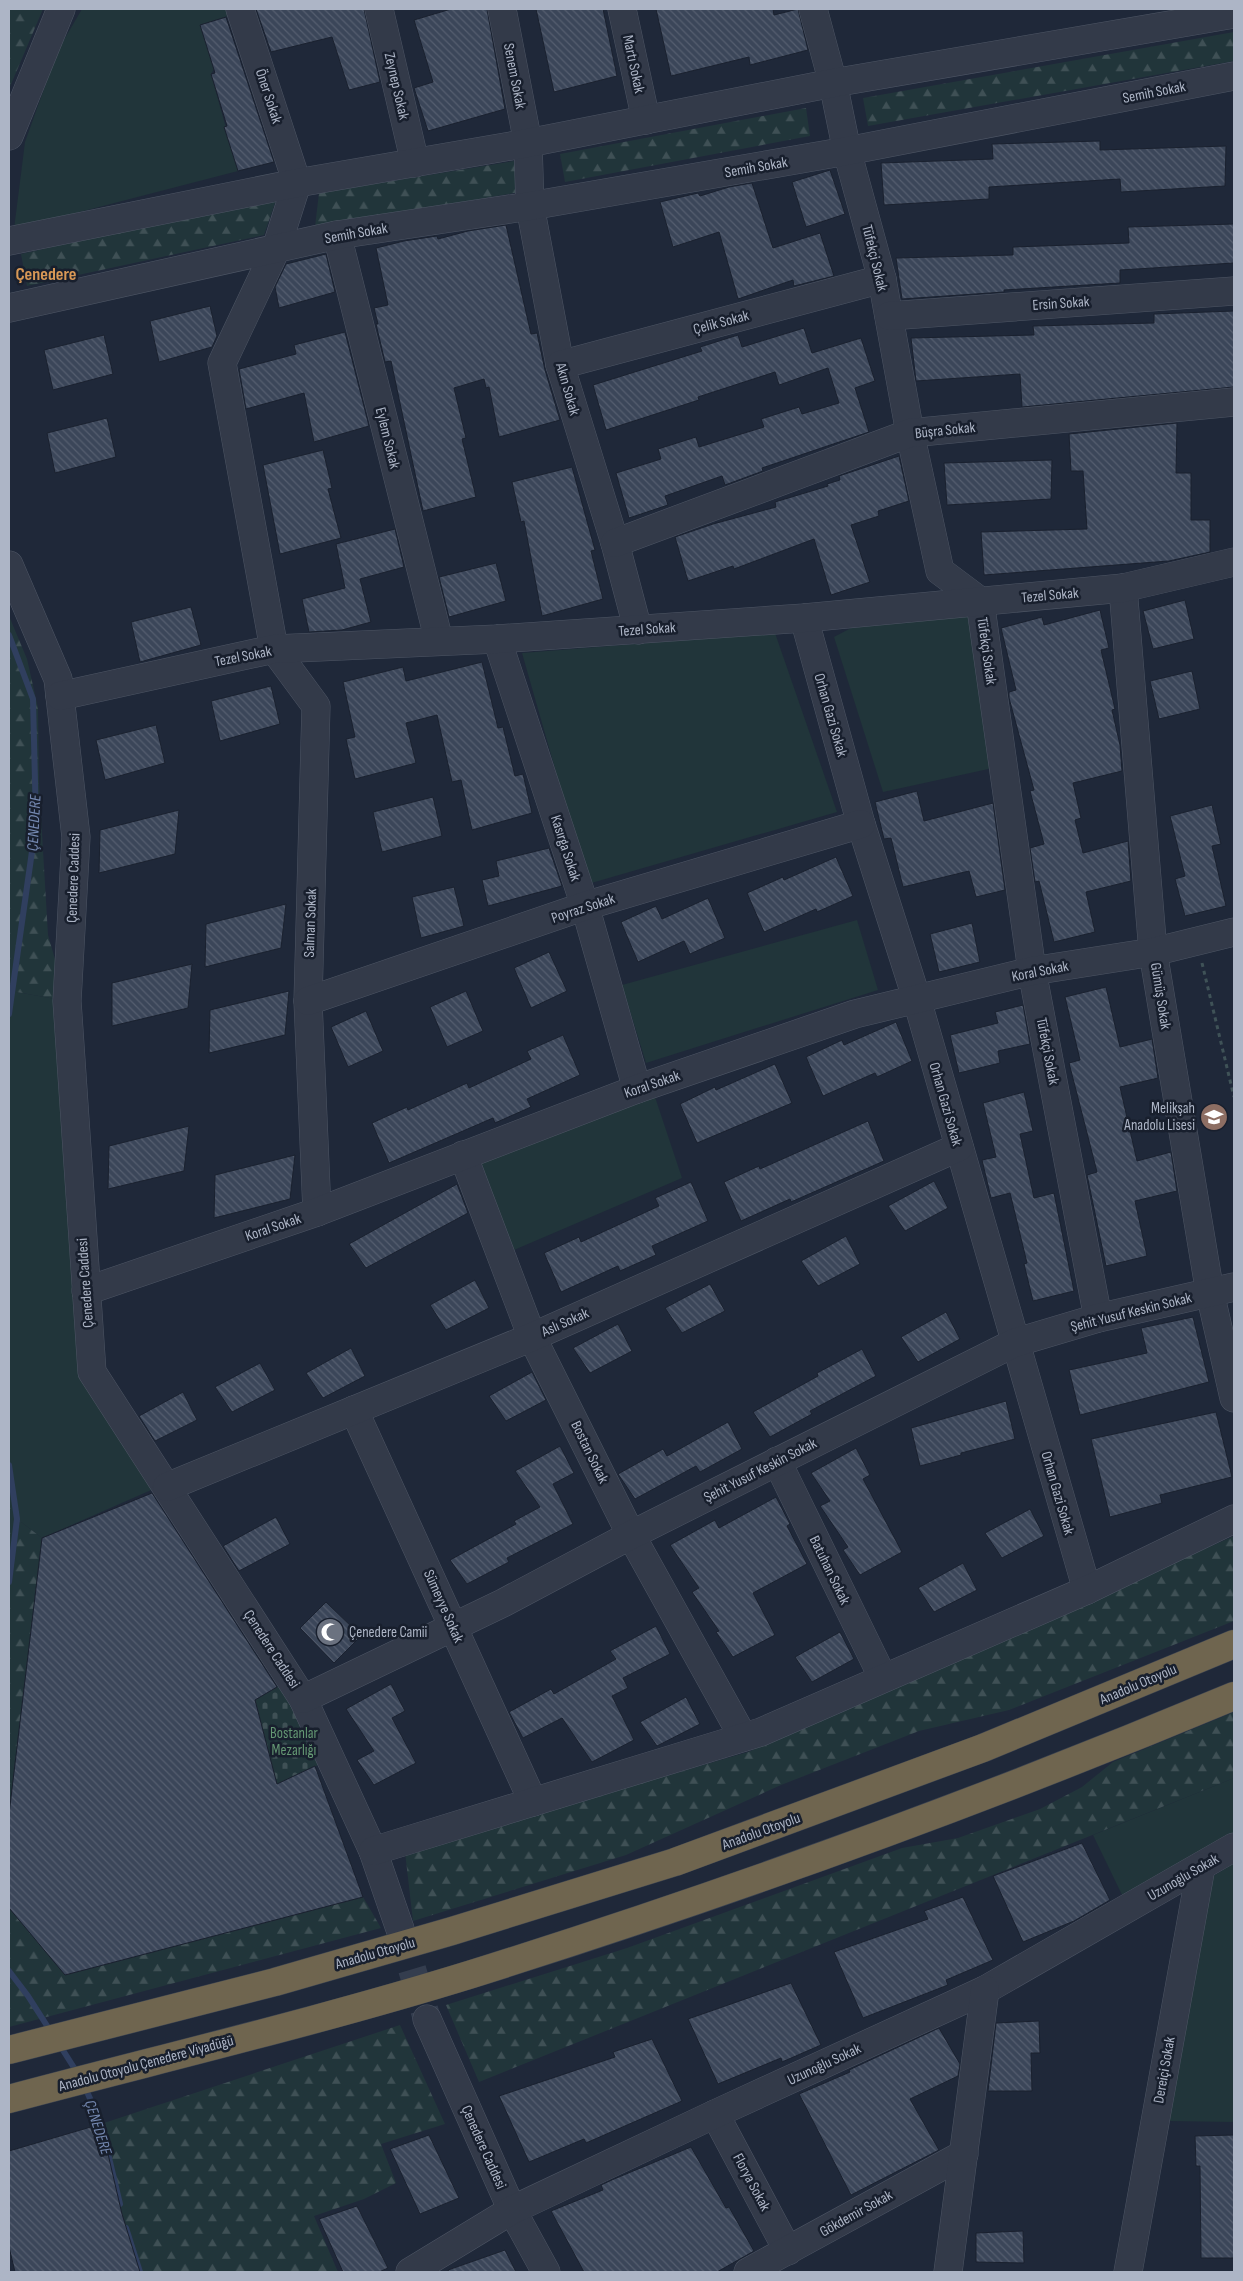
<svg xmlns="http://www.w3.org/2000/svg" width="1243" height="2281" font-family="'Sofia Sans Condensed',sans-serif">
<style>
.green{fill:#21353a}
.forest{fill:url(#forest-firs)}
.cemetery{fill:url(#cemetery-stones)}
.lines{fill:none;stroke-linecap:round;stroke-linejoin:round}
.stream{stroke:#303f5f;stroke-width:6}
.building{fill:url(#building-back-hatch);stroke:#1a212f}
.minor-tunnel{stroke:#343d4e;stroke-width:28;stroke-dasharray:28 14;stroke-linecap:butt}
.minor-casing{stroke:#4d5564;stroke-width:29}
.highway-casing{stroke:#3a4250;stroke-width:29}
.path{stroke:#3f5257;stroke-width:3;stroke-dasharray:4 4;stroke-linecap:butt}
.minor{stroke:#333a49;stroke-width:28}
.highway{stroke:#6f654f;stroke-width:28}
.labels{text-anchor:middle;stroke-width:5;stroke-linejoin:round;paint-order:stroke}
.street-label{font-size:15px;fill:#adb5c6;stroke:#181f2d}
.poi-label{font-size:15px;fill:#adb5c6;stroke:#181f2d;text-anchor:end}
.park-label{font-size:15px;fill:#649773;stroke:#181f2d}
.water-label{font-size:16px;font-style:italic;fill:#7488b0;stroke:#181f2d}
.quarter-label{font-size:18px;font-weight:bold;fill:#d89856;stroke:#181f2d}
</style>
<defs>
<pattern id="forest-firs" width="22" height="20" patternUnits="userSpaceOnUse" patternTransform="scale(1.25)"><rect width="22" height="20" fill="#21353a"/><path d="M5 1l3.5 6h-7zM16 11l3.5 6h-7z" fill="#3f5055"/></pattern>
<pattern id="cemetery-stones" width="16" height="16" patternUnits="userSpaceOnUse" patternTransform="scale(1.25)"><rect width="16" height="16" fill="#21353a"/><path d="M2 7V4a2 2 0 0 1 4 0v3zM10 15v-3a2 2 0 0 1 4 0v3z" fill="#3f5055"/></pattern>
<pattern id="building-back-hatch" width="6" height="6" patternUnits="userSpaceOnUse" patternTransform="scale(1.25)"><rect width="6" height="6" fill="#3b4659"/><path d="M-1 5l2 2M0 0l6 6M5-1l2 2" fill="none" stroke="#555e6f"/></pattern>
</defs>
<rect width="100%" height="100%" fill="#1f2839"/>
<g class="green">
<polygon points="82,9 236,9 238,13 200,25 214,69 211,74 238,171 14,229 25,142 58,50"/>
<polygon points="974,615 993,768 883,792 834,637 851,628"/>
<polygon points="775,633 837,812 588,884 522,653"/>
<polygon points="857,920 878,990 646,1063 622,985"/>
<polygon points="11,991 67,1001 92,1372 165,1484 42,1538 17,1519 9,1465 9,1014"/>
<polygon points="655,1097 682,1178 514,1250 480,1160"/>
<polygon points="1234,1778 1234,1835 1125,1901 1093,1835"/>
<polygon points="1234,1863 1234,2122 1167,2121 1212,1877"/>
</g>
<g class="forest">
<polygon points="9,9 43,9 9,89"/>
<polygon points="1234,32 1234,61 868,126 863,98"/>
<polygon points="806,108 810,136 565,182 560,154"/>
<polygon points="514,161 520,192 315,227 319,193"/>
<polygon points="277,197 264,235 27,286 21,254"/>
<polygon points="9,616 27,659 38,708 39,783 48,935 67,1001 11,991 9,1014"/>
<polygon points="9,1465 17,1519 42,1538 9,1814"/>
<polygon points="1234,1536 1234,1621 1009,1710 919,1731 781,1785 626,1855 413,1921 405,1852 748,1752"/>
<polygon points="1234,1712 1234,1778 479,2082 446,2005 627,1948 902,1848 958,1838 1040,1809 1082,1787 1113,1762"/>
<polygon points="363,1897 381,1928 9,2027 9,1908 65,1975"/>
<polygon points="400,2025 445,2124 381,2144 396,2183 364,2199 314,2216 338,2272 140,2272 122,2214 101,2124"/>
</g>
<polygon class="cemetery" points="291,1679 331,1759 277,1784 255,1700"/>
<g class="lines">
<g class="stream">
<polyline points="9,635 33,699 36,823 9,1014"/>
<polyline points="9,1465 17,1519 9,1582"/>
<polyline points="9,1971 28,1996 51,2032"/>
<polyline points="59,2044 78,2074"/>
<polyline points="85,2087 101,2124 120,2204"/>
<polyline points="126,2228 140,2272"/>
</g>
</g>
<g class="building">
<polygon points="256,9 364,9 380,82 349,90 332,37 271,52"/>
<polygon points="451,9 487,9 505,109 428,131 414,88 433,82 414,20"/>
<polygon points="536,9 603,9 617,76 554,92"/>
<polygon points="656,9 773,9 774,15 798,9 808,50 750,65 749,57 671,76"/>
<polygon points="226,17 274,162 238,171 224,127 227,126 211,74 215,73 200,25"/>
<polygon points="1100,141 1100,150 1226,146 1225,186 1121,192 1120,179 989,187 989,199 884,205 881,163 993,159 992,144"/>
<polygon points="830,170 845,214 806,227 792,182"/>
<polygon points="752,183 773,248 820,233 834,276 794,286 793,280 738,299 719,232 673,247 660,202 698,193 700,196 729,187"/>
<polygon points="1234,224 1234,263 1120,270 1120,283 1004,290 1004,292 902,299 896,258 1013,255 1013,247 1129,243 1128,227"/>
<polygon points="506,225 531,334 537,333 545,370 560,420 499,437 489,387 486,388 484,379 454,388 466,438 462,439 476,497 423,511 391,361 385,362 376,324 378,324 374,308 388,305 376,248 404,241 437,236 438,239 468,231"/>
<polygon points="326,254 335,292 279,308 275,287 286,264"/>
<polygon points="210,306 217,336 212,347 159,362 150,321"/>
<polygon points="1234,311 1234,387 1022,407 1020,374 916,381 911,338 1034,335 1033,326 1154,323 1154,314"/>
<polygon points="804,328 812,353 861,338 875,381 855,388 869,432 762,468 763,471 725,485 722,476 665,496 668,505 629,518 616,473 661,459 658,449 696,437 699,447 764,427 761,419 799,407 802,414 839,403 828,368 779,385 775,372 698,397 699,400 606,430 593,385 702,351 700,347 738,335 742,347"/>
<polygon points="345,332 369,426 314,442 304,393 246,409 239,369 296,354 294,345"/>
<polygon points="104,335 113,374 53,390 44,350"/>
<polygon points="107,418 116,457 55,473 47,433"/>
<polygon points="1177,423 1176,473 1191,473 1191,520 1210,520 1210,552 1169,561 984,575 981,532 1087,529 1083,471 1071,471 1069,434"/>
<polygon points="323,450 332,488 328,489 341,538 280,554 263,465"/>
<polygon points="899,456 909,501 878,511 879,516 851,525 870,582 831,595 814,539 734,569 733,566 688,581 675,537 713,524 776,507 775,502 828,486 827,484 840,480 839,476"/>
<polygon points="1052,460 1051,499 947,505 944,463"/>
<polygon points="572,467 595,550 591,551 603,599 542,616 524,521 521,522 512,482"/>
<polygon points="395,529 404,567 360,579 371,622 342,630 309,632 302,599 345,588 336,544"/>
<polygon points="496,563 506,601 449,617 439,577"/>
<polygon points="1185,600 1194,639 1153,649 1143,611"/>
<polygon points="191,607 201,645 140,662 131,622"/>
<polygon points="1100,610 1109,648 1101,650 1115,709 1112,710 1120,745 1122,771 1073,783 1081,818 1075,820 1083,853 1128,841 1131,881 1086,892 1095,932 1054,942 1039,881 1035,882 1030,848 1044,844 1030,791 1034,790 1009,698 1009,692 1016,690 1001,628 1042,617 1044,625"/>
<polygon points="482,662 498,728 503,727 515,776 523,774 532,813 472,830 461,780 452,782 437,715 406,723 416,763 355,779 346,739 355,737 343,682 403,667 406,681"/>
<polygon points="1192,671 1200,709 1159,719 1150,681"/>
<polygon points="271,686 280,724 220,741 211,701"/>
<polygon points="156,725 165,763 105,780 96,740"/>
<polygon points="917,791 924,821 993,803 1005,890 976,897 969,871 903,887 891,838 884,839 875,802"/>
<polygon points="433,797 442,836 382,852 373,812"/>
<polygon points="1212,805 1221,844 1212,846 1226,906 1185,916 1175,879 1185,876 1170,816"/>
<polygon points="179,810 175,854 99,873 100,830"/>
<polygon points="549,848 562,886 488,906 482,880 499,876 496,861"/>
<polygon points="836,857 853,896 817,912 816,909 764,932 747,893 783,877 784,880"/>
<polygon points="454,887 464,926 421,938 412,897"/>
<polygon points="708,898 725,938 690,954 684,941 638,962 621,922 656,906 662,919"/>
<polygon points="286,904 281,948 205,967 206,924"/>
<polygon points="972,923 980,962 939,972 930,934"/>
<polygon points="549,952 567,991 531,1008 514,968"/>
<polygon points="192,964 188,1008 112,1026 112,983"/>
<polygon points="1106,987 1120,1047 1152,1039 1158,1078 1120,1087 1137,1161 1171,1152 1177,1191 1135,1201 1147,1256 1106,1266 1087,1175 1097,1172 1069,1063 1080,1060 1065,997"/>
<polygon points="289,991 285,1035 209,1053 210,1010"/>
<polygon points="466,991 483,1031 447,1047 430,1007"/>
<polygon points="1023,1005 1030,1044 998,1051 1000,1063 959,1073 950,1035 998,1023 995,1012"/>
<polygon points="366,1011 383,1051 348,1067 331,1027"/>
<polygon points="896,1022 912,1061 877,1077 875,1073 823,1096 806,1057 842,1040 844,1045"/>
<polygon points="563,1035 580,1075 527,1099 531,1107 495,1123 493,1118 389,1163 372,1123 407,1107 408,1110 467,1083 469,1088 531,1059 527,1051"/>
<polygon points="775,1064 792,1103 697,1143 680,1104 715,1087 716,1090"/>
<polygon points="1024,1092 1033,1131 1020,1134 1034,1198 1054,1193 1074,1291 1033,1301 1024,1264 1027,1263 1010,1193 991,1198 982,1160 996,1157 983,1103"/>
<polygon points="868,1121 884,1161 791,1202 790,1199 741,1221 724,1182 759,1166 760,1169"/>
<polygon points="189,1126 184,1171 108,1189 109,1146"/>
<polygon points="295,1155 290,1199 214,1218 215,1175"/>
<polygon points="934,1181 948,1208 905,1231 888,1206"/>
<polygon points="691,1182 708,1221 652,1246 656,1255 620,1271 618,1266 561,1292 544,1253 579,1237 581,1242 659,1206 655,1198"/>
<polygon points="457,1184 468,1213 366,1268 349,1244"/>
<polygon points="846,1236 860,1264 818,1286 801,1261"/>
<polygon points="475,1280 489,1308 446,1330 430,1305"/>
<polygon points="710,1284 725,1311 682,1333 665,1308"/>
<polygon points="946,1312 960,1339 918,1362 901,1337"/>
<polygon points="1193,1317 1209,1382 1080,1415 1069,1370 1147,1353 1141,1328"/>
<polygon points="618,1324 632,1351 590,1373 573,1348"/>
<polygon points="351,1348 365,1376 323,1398 306,1373"/>
<polygon points="862,1349 876,1376 810,1411 812,1414 770,1437 753,1412 818,1376 817,1373"/>
<polygon points="260,1363 275,1390 232,1412 215,1387"/>
<polygon points="532,1372 546,1400 506,1421 489,1396"/>
<polygon points="183,1392 197,1420 155,1441 139,1416"/>
<polygon points="1006,1401 1015,1439 961,1453 961,1455 920,1466 911,1428"/>
<polygon points="1216,1412 1232,1477 1160,1495 1162,1503 1110,1517 1091,1439"/>
<polygon points="728,1422 742,1449 700,1472 696,1466 635,1499 618,1474 663,1449 667,1456"/>
<polygon points="560,1446 574,1473 553,1484 573,1524 507,1558 509,1562 467,1584 450,1560 516,1524 514,1521 540,1507 515,1471"/>
<polygon points="856,1448 870,1475 863,1479 902,1552 860,1575 843,1550 848,1547 820,1506 830,1501 811,1473"/>
<polygon points="152,1493 277,1687 255,1700 277,1784 315,1766 363,1897 65,1975 9,1908 9,1814 42,1538"/>
<polygon points="776,1497 790,1524 787,1526 807,1564 753,1593 775,1635 733,1657 716,1632 719,1631 692,1592 699,1588 670,1545 715,1520 719,1528"/>
<polygon points="1030,1509 1044,1536 1002,1558 985,1533"/>
<polygon points="276,1517 290,1544 239,1571 223,1546"/>
<polygon points="963,1563 977,1590 934,1612 918,1588"/>
<polygon points="326,1602 361,1636 334,1663 300,1628"/>
<polygon points="656,1626 670,1654 623,1678 628,1688 612,1696 634,1740 592,1762 562,1718 523,1738 509,1712 551,1689 554,1694 616,1659 610,1651"/>
<polygon points="840,1632 854,1659 812,1682 795,1657"/>
<polygon points="391,1684 405,1711 392,1718 416,1763 374,1785 357,1760 374,1751 346,1709"/>
<polygon points="686,1697 700,1724 657,1746 640,1722"/>
<polygon points="1082,1843 1110,1900 1074,1921 1023,1942 993,1876"/>
<polygon points="963,1897 993,1960 946,1980 948,1985 863,2018 834,1952 928,1919 924,1911"/>
<polygon points="791,1983 821,2045 782,2062 781,2058 718,2084 688,2019"/>
<polygon points="1039,2021 1040,2053 1031,2053 1032,2091 988,2091 996,2023"/>
<polygon points="939,2028 960,2064 958,2076 910,2099 939,2150 851,2195 799,2094 850,2072 849,2070"/>
<polygon points="652,2039 682,2101 586,2143 584,2139 529,2162 499,2096 615,2057 613,2052"/>
<polygon points="101,2124 122,2214 140,2272 15,2272 9,2247 9,2151"/>
<polygon points="429,2135 459,2198 420,2214 390,2149"/>
<polygon points="1234,2135 1234,2258 1201,2258 1200,2166 1196,2166 1195,2136"/>
<polygon points="691,2147 726,2208 729,2207 754,2251 717,2272 584,2272 551,2211 603,2190 601,2185 614,2179"/>
<polygon points="357,2206 388,2268 379,2272 343,2272 319,2219"/>
<polygon points="1023,2231 1024,2263 976,2262 976,2233"/>
<polygon points="505,2250 516,2272 449,2272 448,2270"/>
</g>
<g class="lines">
<polyline class="minor-tunnel" points="400,1929 427,2019"/>
<g class="minor-casing">
<g id="minor">
<polyline points="240,9 297,183 276,249 222,363 274,649 316,706 308,1001 317,1212"/>
<polyline points="379,9 415,163"/>
<polyline points="502,9 528,143 530,206 560,365 615,543 638,630"/>
<polyline points="622,9 646,120"/>
<polyline points="813,9 833,83 847,151 882,279 910,433 940,571 980,601 1032,971 1098,1318"/>
<polyline points="9,136 61,9"/>
<polyline points="337,235 439,641"/>
<polyline points="9,241 297,183 528,143 833,83 1234,14"/>
<polyline points="9,308 337,235 530,206 847,151 1234,76"/>
<polyline points="889,316 1234,291"/>
<polyline points="560,365 882,279"/>
<polyline points="615,543 910,433 1234,402"/>
<polyline points="9,565 58,679 76,837 67,1001 92,1372 303,1699 373,1851 400,1929"/>
<polyline points="1123,588 1153,952 1210,1293 1234,1398"/>
<polyline points="804,618 861,824 917,1000 1087,1590"/>
<polyline points="497,639 585,906 637,1089"/>
<polyline points="60,696 274,649 497,639 804,618 1123,588 1234,562"/>
<polyline points="308,1001 585,906 861,824"/>
<polyline points="463,1155 532,1337 631,1535 743,1737"/>
<polyline points="86,1291 317,1212 637,1089 855,1014 1032,971 1153,952 1234,932"/>
<polyline points="354,1410 533,1802"/>
<polyline points="777,1461 883,1678"/>
<polyline points="167,1487 532,1337 959,1147"/>
<polyline points="303,1699 503,1603 631,1535 1014,1343 1098,1318 1234,1287"/>
<polyline points="373,1851 761,1732 1087,1590 1234,1519"/>
<polyline points="427,2019 512,2210 546,2272"/>
<polyline points="715,2114 788,2251"/>
<polyline points="410,2272 512,2210 715,2114 985,1990 1234,1847"/>
<polyline points="748,2272 964,2154"/>
<polyline points="948,2272 985,1990"/>
<polyline points="1128,2272 1201,1867"/>
</g>
</g>
<g class="highway-casing">
<g id="highway">
<polyline points="9,2050 275,1982 452,1931 675,1862 983,1748 1234,1644"/>
<path d="M9,2099C163,2058 320,2021 472,1974C730,1893 985,1800 1234,1696"/>
</g>
</g>
<polyline class="path" points="1202,963 1234,1097"/>
<use href="#minor" class="minor"/>
<use href="#highway" class="highway"/>
</g>
<defs>
<g id="school-disc" transform="scale(1.4375)"><circle r="9.5" fill="#8d6e63" stroke="#181f2d"/><path d="M0-5L7-2L0 1L-7-2ZM-4 1L0 2.5L4 1V4Q0 6-4 4Z" fill="#fff"/></g>
<g id="mosque-disc" transform="scale(1.4375)"><circle r="9.5" fill="#6b7280" stroke="#181f2d"/><path d="M3.5-4.9A6 6 0 1 0 3.5 4.9A5 5 0 1 1 3.5-4.9Z" fill="#fff"/></g>
</defs>
<g fill-rule="evenodd">
<use href="#school-disc" x="1214" y="1117"/>
<use href="#mosque-disc" x="330" y="1632"/>
</g>
<g class="labels">
<g class="street-label">
<text transform="translate(634 64) rotate(78)" y="5">Martı Sokak</text>
<text transform="translate(515 76) rotate(79)" y="5">Senem Sokak</text>
<text transform="translate(397 86) rotate(77)" y="5">Zeynep Sokak</text>
<text transform="translate(1154 92) rotate(-11)" y="5">Semih Sokak</text>
<text transform="translate(269 96) rotate(72)" y="5">Öner Sokak</text>
<text transform="translate(756 167) rotate(-10)" y="5">Semih Sokak</text>
<text transform="translate(356 233) rotate(-10)" y="5">Semih Sokak</text>
<text transform="translate(875 258) rotate(76)" y="5">Tüfekçi Sokak</text>
<text transform="translate(1061 303) rotate(-4)" y="5">Ersin Sokak</text>
<text transform="translate(721 322) rotate(-15)" y="5">Çelik Sokak</text>
<text transform="translate(568 389) rotate(74)" y="5">Akın Sokak</text>
<text transform="translate(945 430) rotate(-6)" y="5">Büşra Sokak</text>
<text transform="translate(388 438) rotate(76)" y="5">Eylem Sokak</text>
<text transform="translate(1050 595) rotate(-5)" y="5">Tezel Sokak</text>
<text transform="translate(647 629) rotate(-4)" y="5">Tezel Sokak</text>
<text transform="translate(987 651) rotate(82)" y="5">Tüfekçi Sokak</text>
<text transform="translate(243 656) rotate(-11)" y="5">Tezel Sokak</text>
<text transform="translate(831 715) rotate(74)" y="5">Orhan Gazi Sokak</text>
<text transform="translate(566 848) rotate(72)" y="5">Kasırga Sokak</text>
<text transform="translate(73 878) rotate(-88)" y="5">Çenedere Caddesi</text>
<text transform="translate(583 908) rotate(-18)" y="5">Poyraz Sokak</text>
<text transform="translate(310 923) rotate(-88)" y="5">Salman Sokak</text>
<text transform="translate(1040 971) rotate(-11)" y="5">Koral Sokak</text>
<text transform="translate(1161 996) rotate(81)" y="5">Gümüş Sokak</text>
<text transform="translate(1048 1051) rotate(79)" y="5">Tüfekçi Sokak</text>
<text transform="translate(652 1084) rotate(-19)" y="5">Koral Sokak</text>
<text transform="translate(946 1104) rotate(74)" y="5">Orhan Gazi Sokak</text>
<text transform="translate(273 1227) rotate(-19)" y="5">Koral Sokak</text>
<text transform="translate(85 1283) rotate(-94)" y="5">Çenedere Caddesi</text>
<text transform="translate(1131 1312) rotate(-14)" y="5">Şehit Yusuf Keskin Sokak</text>
<text transform="translate(565 1322) rotate(-24)" y="5">Aslı Sokak</text>
<text transform="translate(590 1452) rotate(64)" y="5">Bostan Sokak</text>
<text transform="translate(760 1470) rotate(-27)" y="5">Şehit Yusuf Keskin Sokak</text>
<text transform="translate(1058 1493) rotate(74)" y="5">Orhan Gazi Sokak</text>
<text transform="translate(830 1570) rotate(64)" y="5">Batuhan Sokak</text>
<text transform="translate(444 1606) rotate(66)" y="5">Sümeyye Sokak</text>
<text transform="translate(272 1649) rotate(57)" y="5">Çenedere Caddesi</text>
<text transform="translate(1138 1684) rotate(-23)" y="5">Anadolu Otoyolu</text>
<text transform="translate(761 1831) rotate(-20)" y="5">Anadolu Otoyolu</text>
<text transform="translate(1183 1877) rotate(-30)" y="5">Uzunoğlu Sokak</text>
<text transform="translate(375 1953) rotate(-16)" y="5">Anadolu Otoyolu</text>
<text transform="translate(146 2063) rotate(-15)" y="5">Anadolu Otoyolu Çenedere Viyadüğü</text>
<text transform="translate(824 2064) rotate(-25)" y="5">Uzunoğlu Sokak</text>
<text transform="translate(1164 2070) rotate(-80)" y="5">Dereiçi Sokak</text>
<text transform="translate(484 2147) rotate(66)" y="5">Çenedere Caddesi</text>
<text transform="translate(752 2182) rotate(62)" y="5">Florya Sokak</text>
<text transform="translate(856 2213) rotate(-29)" y="5">Gökdemir Sokak</text>
</g>
<g class="poi-label">
<text x="1195" y="1113">Melikşah<tspan x="1195" dy="17">Anadolu Lisesi</tspan></text>
<text x="349" y="1637" text-anchor="start">Çenedere Camii</text>
</g>
<g class="park-label">
<text x="294" y="1738">Bostanlar<tspan x="294" dy="17">Mezarlığı</tspan></text>
</g>
<g class="water-label">
<text transform="translate(33 823) rotate(-87)" y="6">ÇENEDERE</text>
<text transform="translate(99 2127) rotate(72)" y="6">ÇENEDERE</text>
</g>
<g class="quarter-label">
<text x="46" y="280">Çenedere</text>
</g>
</g>
<rect width="1243" height="2281" fill="none" stroke="#adb5c6" stroke-width="20"/>
</svg>
